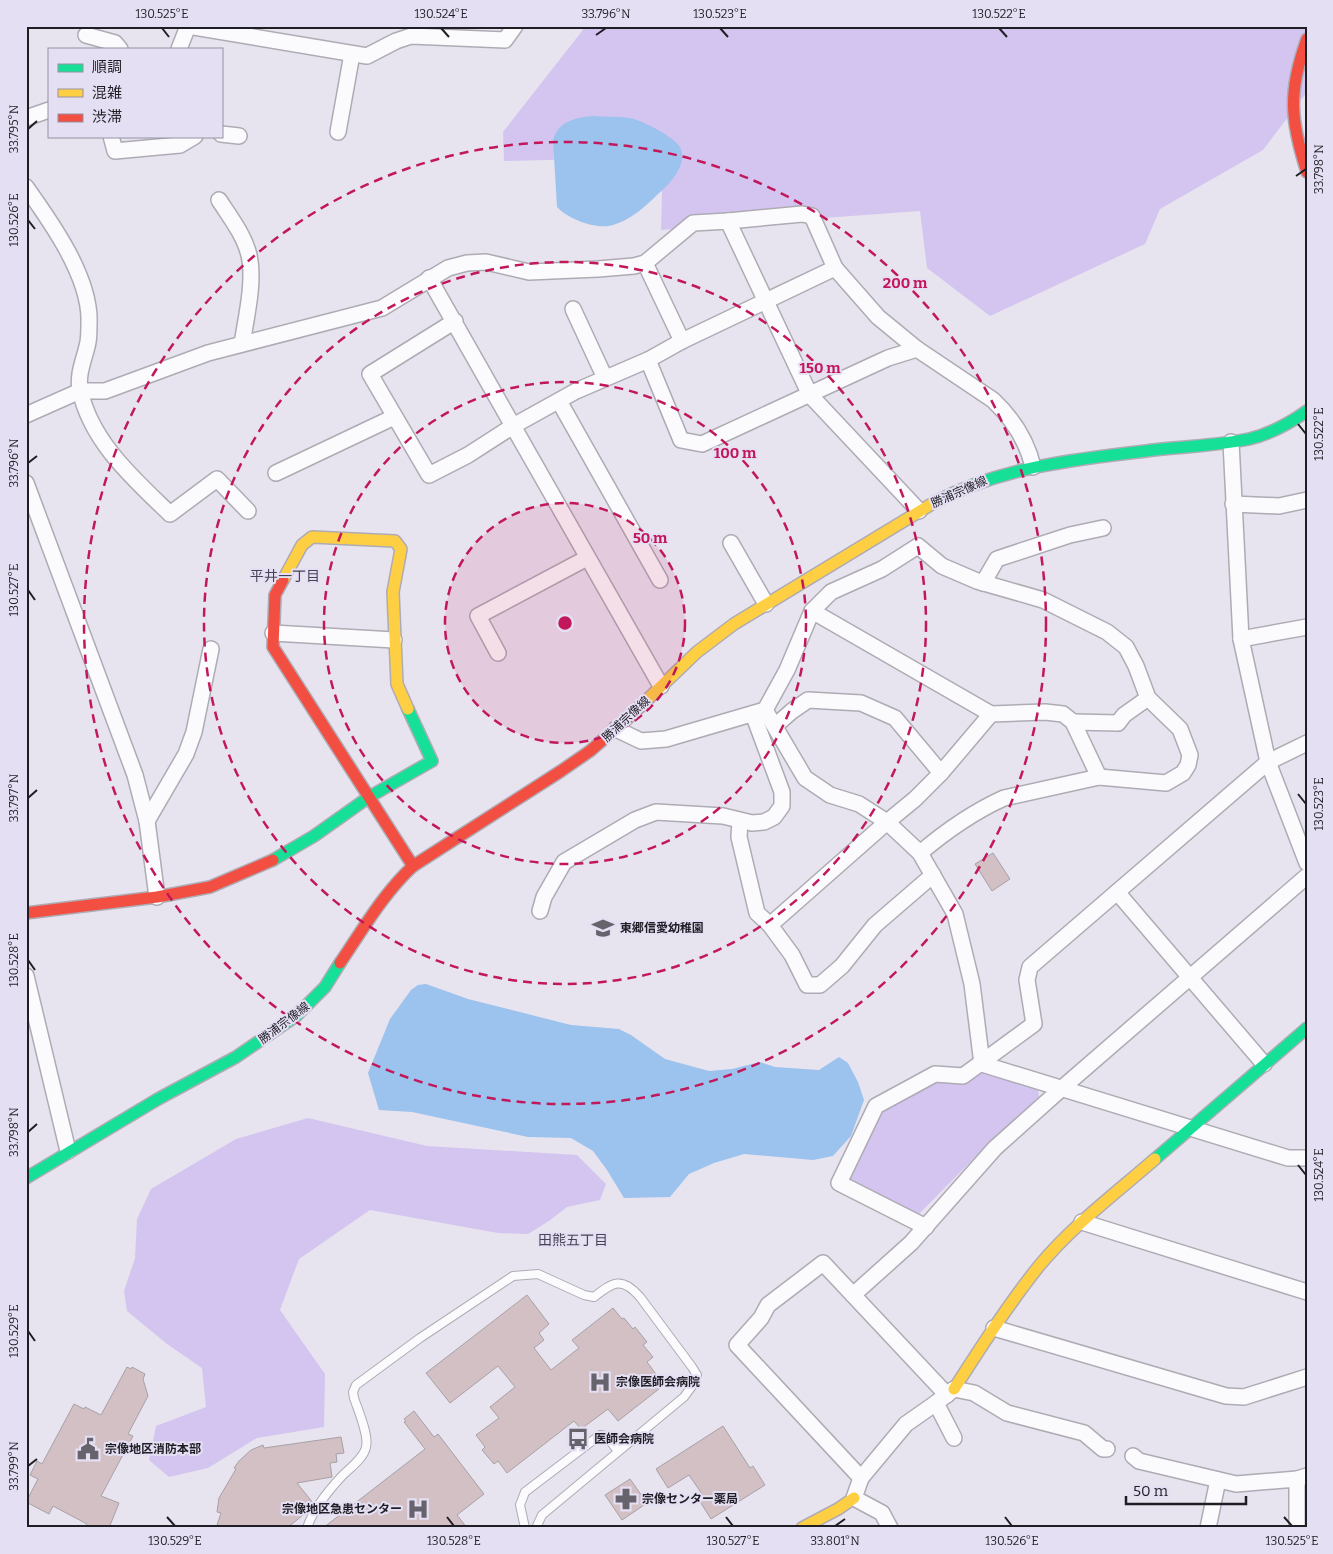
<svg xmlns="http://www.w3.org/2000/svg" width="1333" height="1554" font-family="Bitter,'Noto Sans JP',serif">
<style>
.green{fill:#d4c5f0}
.water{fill:#9cc2ee}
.building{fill:#d2c0c5;stroke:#a7a1a6}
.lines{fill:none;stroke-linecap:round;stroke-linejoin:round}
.lane-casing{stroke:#aeabb4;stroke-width:10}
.street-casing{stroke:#aeabb4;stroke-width:18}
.fast-casing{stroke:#aeabb4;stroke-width:14}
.slow-casing{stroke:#aeabb4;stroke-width:14}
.jam-casing{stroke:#aeabb4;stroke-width:14}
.lane{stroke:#fbfbfd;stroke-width:8}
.street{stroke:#fbfbfd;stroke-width:15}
.fast{stroke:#16e098;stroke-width:11}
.slow{stroke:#ffcf43;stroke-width:11}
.jam{stroke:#f24e42;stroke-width:11}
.ticks{fill:none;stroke:#201e25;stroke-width:2}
.ring{fill:none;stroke:#c2185b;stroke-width:2.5;stroke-dasharray:9 6}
.labels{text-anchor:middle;stroke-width:4;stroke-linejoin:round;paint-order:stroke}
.street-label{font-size:12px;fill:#201e25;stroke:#e5dff4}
.poi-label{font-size:12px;font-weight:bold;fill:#201e25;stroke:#e5dff4;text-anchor:start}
.neighbourhood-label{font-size:14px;fill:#484354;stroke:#e5dff4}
.centre{fill:#c2185b;stroke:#e5dff4;stroke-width:2.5}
.ring-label{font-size:15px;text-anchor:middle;font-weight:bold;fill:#c2185b;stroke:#e5dff4;stroke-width:4;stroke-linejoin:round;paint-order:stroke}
.neatline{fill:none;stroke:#201e25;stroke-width:2}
.ticks-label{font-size:12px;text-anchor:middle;fill:#201e25}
</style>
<rect width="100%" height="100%" fill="#e7e4ef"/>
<g class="green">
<polygon points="586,26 1307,26 1307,92 1263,150 1160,209 1145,244 990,316 927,268 920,211 661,230 663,157 504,161 503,132"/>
<polygon points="985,1072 1038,1090 1039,1097 993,1139 916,1217 849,1180 882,1111 936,1081"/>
<polygon points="308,1118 427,1146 577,1155 606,1184 600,1200 567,1207 549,1221 528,1234 498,1233 370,1210 299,1259 280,1310 325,1374 324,1427 257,1438 208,1468 169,1477 149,1460 156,1426 206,1407 202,1368 167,1344 127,1311 124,1291 135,1258 137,1219 151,1189 236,1139"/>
</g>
<g class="water">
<path d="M592,116C604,117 618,116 630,118C642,121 655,128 665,134C670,138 676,141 680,147C689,164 669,185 657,195C645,207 630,220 613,225C596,230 568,219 557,207L553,140C559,121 574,118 592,116Z"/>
<polygon points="426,984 468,999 571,1025 619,1029 631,1035 665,1059 709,1071 732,1069 760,1062 775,1067 819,1070 839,1057 848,1063 858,1082 864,1100 851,1136 833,1156 813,1160 744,1154 714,1163 689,1174 670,1197 624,1198 607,1170 593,1151 571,1138 528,1137 412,1112 379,1110 368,1073 390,1019 411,990 418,985"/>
</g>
<g class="building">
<polygon points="993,853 1010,879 992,891 975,864"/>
<polygon points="527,1295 549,1324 539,1333 544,1340 534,1348 551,1370 579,1348 572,1340 613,1308 622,1319 624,1318 633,1329 635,1327 647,1342 643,1345 653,1357 647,1362 664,1385 618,1421 608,1409 581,1429 574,1421 507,1473 498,1461 494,1464 482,1450 485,1447 476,1435 499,1418 490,1407 515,1387 498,1366 450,1403 426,1373"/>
<polygon points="127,1367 131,1369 132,1367 145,1374 143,1379 148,1396 128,1434 133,1436 101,1496 119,1503 109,1528 85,1528 87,1524 53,1506 49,1514 26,1502 38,1479 30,1475 37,1461 42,1464 74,1404 84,1409 85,1407 101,1415"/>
<polygon points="414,1411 434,1437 438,1434 484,1494 457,1515 467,1528 323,1528 425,1449 404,1422 406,1421 404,1419"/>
<polygon points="723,1426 750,1468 753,1466 765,1485 711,1519 699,1500 704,1497 689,1475 668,1488 656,1469"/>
<polygon points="341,1437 344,1453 336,1454 337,1462 330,1463 332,1477 297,1483 313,1503 308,1511 287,1528 216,1528 221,1513 217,1512 219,1498 236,1469 234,1468 239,1461 251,1450 263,1445 264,1448"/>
<polygon points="630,1479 647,1503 622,1520 605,1495"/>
</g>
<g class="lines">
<g class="lane-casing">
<g id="lane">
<path d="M307,1528C313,1509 328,1491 342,1476C350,1468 364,1458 366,1447C369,1435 358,1410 354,1398L353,1392L356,1385L420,1338L513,1276L538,1274L584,1295L594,1297C613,1282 622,1276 640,1297L692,1367L697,1375L695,1382L684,1397L542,1515L536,1528"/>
<polyline points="525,1528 520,1505 525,1492 600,1435 606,1436 618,1451"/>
</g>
</g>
<g class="street-casing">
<g id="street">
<polyline points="188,26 367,56 396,41 411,36 505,40 515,26"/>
<polyline points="86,35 115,43 120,49"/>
<polyline points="179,49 188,26"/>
<polyline points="26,118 49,110"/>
<polyline points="338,132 352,54"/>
<polyline points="221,134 239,136"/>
<polyline points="111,136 115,151 180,145 195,136"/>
<path d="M26,187C51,222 91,278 89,323C89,329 89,336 88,342C85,358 77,373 80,390C91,442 134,479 170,514L217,479L248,511"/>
<path d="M219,200C230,217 244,235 249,255C255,281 246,318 242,344"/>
<polyline points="728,221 802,214 812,216 835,268"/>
<polyline points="645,263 682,341"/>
<polyline points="429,278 513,426 468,455 429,475 370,374 455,321"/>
<polyline points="573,309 605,378"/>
<polyline points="648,360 681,440 702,444 888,358 917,349"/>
<polyline points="559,401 660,580"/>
<polyline points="26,415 80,391 105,391 208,353 382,308 448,268 467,263 486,262 529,272 598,269 634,266 645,263 693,223 728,221 810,395 919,511"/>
<polyline points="1231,442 1241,639 1268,762 1307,863"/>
<polyline points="276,473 394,417"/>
<polyline points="26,483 135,775 147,821 157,897"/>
<polyline points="1233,504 1279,506 1307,500"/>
<polyline points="731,543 766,604"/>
<polyline points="983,583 997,559 1070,535 1103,528"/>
<path d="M812,611L831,592L882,569L918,546L942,566L977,581L1043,600L1107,632L1126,647L1136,666L1148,698L1180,729L1190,755L1188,765L1183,773L1166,783L1099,777L1004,798C973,812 946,831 920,853"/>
<polyline points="273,633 394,640"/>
<polyline points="1241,639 1307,627"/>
<polyline points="498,653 478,616 587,558"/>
<path d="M661,686L513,426L576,391L648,360L682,341L835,268L878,317L917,349L993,400C1012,418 1027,441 1033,467"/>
<polyline points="765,710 805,778 830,795 859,804 887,822 920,853 955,914 972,984 982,1064"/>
<polyline points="1073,722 1118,723 1124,715 1148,698"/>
<polyline points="775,726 792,711 808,700 861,703 895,718 941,773"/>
<polyline points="616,729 641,741 666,739 765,710 787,670 812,611 991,714 1045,712 1063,714 1073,722 1099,777"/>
<polyline points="147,821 186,754 194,732 211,649"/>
<polyline points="740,821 739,837 757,913 770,925 792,955 807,985 820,985 842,966 875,925 933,875"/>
<polyline points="1117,892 1264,1064"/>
<polyline points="540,911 544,897 564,862 635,820 656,812 723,816 752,823 764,822 774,817 782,806 782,792 753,714"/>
<polyline points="770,925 887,822 915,799 941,773 991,714"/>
<polyline points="26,976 68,1151"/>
<polyline points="982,1064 1288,1158 1307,1158"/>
<polyline points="1082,1222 1307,1292"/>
<polyline points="926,1227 839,1183 876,1106 935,1074 963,1076 1034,1024 1027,980 1030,967 1268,762 1307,743"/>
<polyline points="853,1295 911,1243 995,1148 1061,1089 1307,876"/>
<polyline points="994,1328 1226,1396 1244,1397 1307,1377"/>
<polyline points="936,1403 954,1438"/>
<polyline points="1133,1456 1139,1461 1236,1484 1297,1479 1307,1476"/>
<polyline points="861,1478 737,1345 761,1318 768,1305 823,1263 947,1395"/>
<polyline points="890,1528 882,1513 854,1498 861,1478 906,1424 936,1403 954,1389 974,1393 1007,1413 1084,1433 1103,1449 1107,1449"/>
<polyline points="1208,1528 1218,1480"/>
<polyline points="1297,1528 1297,1479"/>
</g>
</g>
<g class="fast-casing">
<g id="fast">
<path d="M935,502C1005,465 1086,458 1163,449C1191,446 1221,445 1249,439C1270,434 1290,423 1307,411"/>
<polyline points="273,860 314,836 369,797 432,761 408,709"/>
<polyline points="1155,1159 1307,1028"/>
<polyline points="26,1178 158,1099 236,1057 296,1016 325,987 340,963"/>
</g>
</g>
<g class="slow-casing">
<g id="slow">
<polyline points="283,580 302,545 312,537 395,541 401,549 393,592 397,684 408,709"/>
<polyline points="627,719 697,652 734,624 935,502"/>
<path d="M954,1389C981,1347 1008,1305 1039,1266C1072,1226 1116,1193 1155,1159"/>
<polyline points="802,1528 838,1509 854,1498"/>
</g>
</g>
<g class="jam-casing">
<g id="jam">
<path d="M1307,39C1288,91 1290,120 1307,172"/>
<polyline points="283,580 275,595 273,647 413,866"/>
<polyline points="26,913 157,897 210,887 273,860"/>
<path d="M340,963C363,929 383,894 413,866L561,771L590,751L627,719"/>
</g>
</g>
<use href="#lane" class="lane"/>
<use href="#street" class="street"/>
<use href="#fast" class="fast"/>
<use href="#slow" class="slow"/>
<use href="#jam" class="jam"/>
</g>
<path class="ticks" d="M162,28L169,37M441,28L449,37M720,28L728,37M999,28L1007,37M596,35L606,28M28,129L37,121M1296,176L1306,169M28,220L35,229M1298,424L1306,434M28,463L37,456M28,590L35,600M1298,794L1306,804M28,798L37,790M28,960L35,970M28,1132L37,1124M1298,1165L1306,1175M28,1331L35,1341M28,1466L37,1459M167,1517L175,1526M447,1517L454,1526M726,1517L733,1526M1005,1517L1012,1526M1284,1517L1292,1526M835,1526L845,1519"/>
<circle cx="565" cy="623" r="120" fill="#c2185b" fill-opacity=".12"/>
<g class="ring">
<circle cx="565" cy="623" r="120"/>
<circle cx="565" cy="623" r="241"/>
<circle cx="565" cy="623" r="361"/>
<circle cx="565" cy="623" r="481"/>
</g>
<defs>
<g id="school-bare" transform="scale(1.725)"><path d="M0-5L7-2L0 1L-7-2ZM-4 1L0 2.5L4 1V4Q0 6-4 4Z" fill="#66636c" stroke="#e5dff4" stroke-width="2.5" paint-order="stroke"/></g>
<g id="hospital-bare" transform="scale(1.725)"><path d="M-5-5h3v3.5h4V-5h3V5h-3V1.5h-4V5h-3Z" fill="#66636c" stroke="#e5dff4" stroke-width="2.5" paint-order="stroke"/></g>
<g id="bus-bare" transform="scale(1.725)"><path d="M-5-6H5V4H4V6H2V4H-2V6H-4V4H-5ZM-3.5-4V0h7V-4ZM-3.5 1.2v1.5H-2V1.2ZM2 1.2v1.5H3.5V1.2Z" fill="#66636c" stroke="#e5dff4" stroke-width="2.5" paint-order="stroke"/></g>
<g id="civic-bare" transform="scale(1.725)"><path d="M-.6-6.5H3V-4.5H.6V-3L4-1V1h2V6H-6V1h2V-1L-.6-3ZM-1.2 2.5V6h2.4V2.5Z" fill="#66636c" stroke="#e5dff4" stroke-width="2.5" paint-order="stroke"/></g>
<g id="pharmacy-bare" transform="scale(1.725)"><path d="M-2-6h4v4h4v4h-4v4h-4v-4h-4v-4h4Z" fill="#66636c" stroke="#e5dff4" stroke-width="2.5" paint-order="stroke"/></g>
</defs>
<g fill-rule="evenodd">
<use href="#school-bare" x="603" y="928"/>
<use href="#hospital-bare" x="600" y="1382"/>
<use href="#bus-bare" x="578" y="1439"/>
<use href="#civic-bare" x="88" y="1449"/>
<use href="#pharmacy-bare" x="626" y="1499"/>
<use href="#hospital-bare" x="418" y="1509"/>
</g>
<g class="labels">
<g class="street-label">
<text transform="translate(959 492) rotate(-24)" y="4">勝浦宗像線</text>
<text transform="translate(626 719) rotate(-43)" y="4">勝浦宗像線</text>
<text transform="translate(284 1023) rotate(-37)" y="4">勝浦宗像線</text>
</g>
<g class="poi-label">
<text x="620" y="932">東郷信愛幼稚園</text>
<text x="616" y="1386">宗像医師会病院</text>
<text x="594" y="1443">医師会病院</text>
<text x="105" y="1453">宗像地区消防本部</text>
<text x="642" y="1503">宗像センター薬局</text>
<text x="402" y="1513" text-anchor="end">宗像地区急患センター</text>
</g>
<g class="neighbourhood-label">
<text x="285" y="581">平井一丁目</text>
<text x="573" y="1245">田熊五丁目</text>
</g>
</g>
<circle cx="565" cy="623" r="8" class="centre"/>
<g class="ring-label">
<text x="905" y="288">200 m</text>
<text x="820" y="373">150 m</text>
<text x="735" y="458">100 m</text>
<text x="650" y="543">50 m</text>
</g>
<rect width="1333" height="1554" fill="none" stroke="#e5dff4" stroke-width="55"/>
<rect x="48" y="48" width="175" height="90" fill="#e5dff4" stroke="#9692a1"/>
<rect x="58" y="64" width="25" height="8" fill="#16e098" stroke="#9692a1"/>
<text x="92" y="72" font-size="15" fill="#201e25">順調</text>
<rect x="58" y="89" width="25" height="8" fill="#ffcf43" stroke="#9692a1"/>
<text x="92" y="98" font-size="15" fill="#201e25">混雑</text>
<rect x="58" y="114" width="25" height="8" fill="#f24e42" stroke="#9692a1"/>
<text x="92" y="122" font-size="15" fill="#201e25">渋滞</text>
<path d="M1126 1496v8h120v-8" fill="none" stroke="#201e25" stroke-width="2.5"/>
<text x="1133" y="1496" font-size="15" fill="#201e25" stroke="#e5dff4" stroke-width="4" paint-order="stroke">50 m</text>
<rect x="28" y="28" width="1278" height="1498" class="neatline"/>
<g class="ticks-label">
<text x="162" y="18">130.525°E</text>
<text x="441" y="18">130.524°E</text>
<text x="606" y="18">33.796°N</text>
<text x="720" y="18">130.523°E</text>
<text x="999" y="18">130.522°E</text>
<text transform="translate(14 129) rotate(-90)" y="4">33.795°N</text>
<text transform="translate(1319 169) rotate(-90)" y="4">33.798°N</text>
<text transform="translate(14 220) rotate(-90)" y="4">130.526°E</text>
<text transform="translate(1319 434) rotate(-90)" y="4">130.522°E</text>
<text transform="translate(14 463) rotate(-90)" y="4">33.796°N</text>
<text transform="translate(14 590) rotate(-90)" y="4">130.527°E</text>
<text transform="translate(14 798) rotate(-90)" y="4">33.797°N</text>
<text transform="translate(1319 804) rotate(-90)" y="4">130.523°E</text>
<text transform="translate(14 960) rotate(-90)" y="4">130.528°E</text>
<text transform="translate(14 1132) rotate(-90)" y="4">33.798°N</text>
<text transform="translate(1319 1175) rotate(-90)" y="4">130.524°E</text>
<text transform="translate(14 1331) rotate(-90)" y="4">130.529°E</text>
<text transform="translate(14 1466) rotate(-90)" y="4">33.799°N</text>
<text x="175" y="1545">130.529°E</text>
<text x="454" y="1545">130.528°E</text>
<text x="733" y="1545">130.527°E</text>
<text x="835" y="1545">33.801°N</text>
<text x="1012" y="1545">130.526°E</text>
<text x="1292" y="1545">130.525°E</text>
</g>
</svg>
